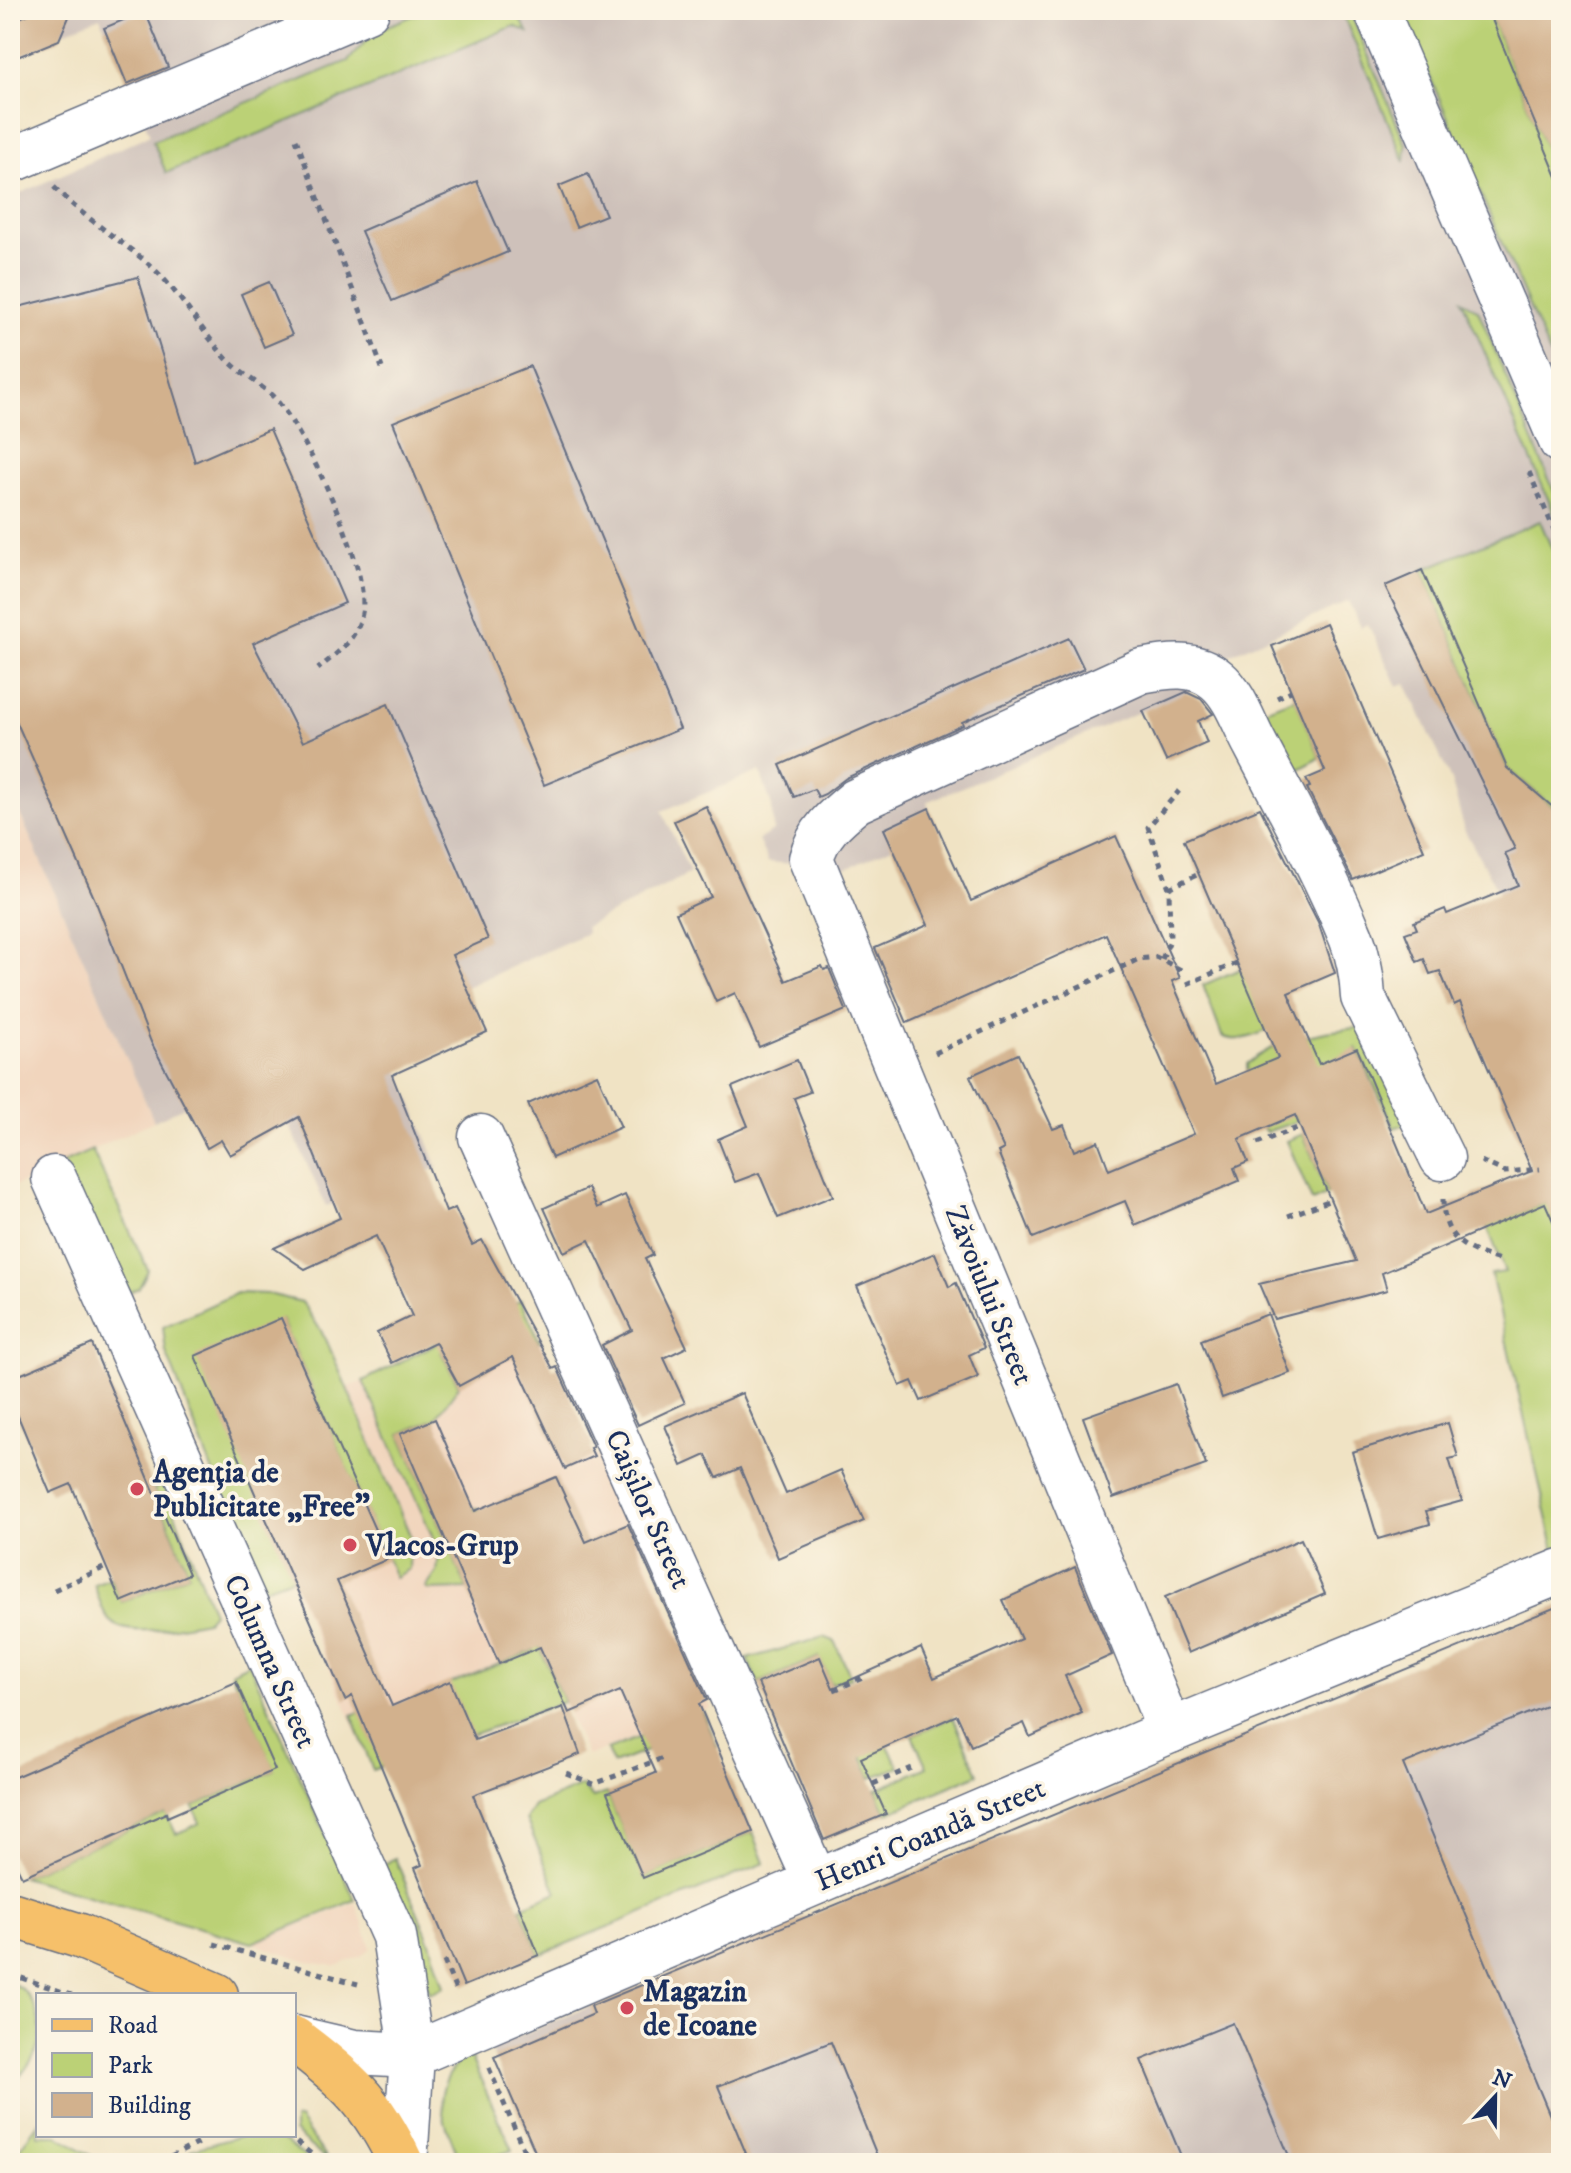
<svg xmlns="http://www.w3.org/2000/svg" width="1571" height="2173" font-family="'IM FELL DW Pica',serif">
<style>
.built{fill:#f1d5bd}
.industrial{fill:#cec1ba}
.green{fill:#bbd176;stroke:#6b806a;stroke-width:2}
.building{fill:#d2b18d}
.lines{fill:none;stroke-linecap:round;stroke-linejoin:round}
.minor-casing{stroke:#666e82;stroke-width:47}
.major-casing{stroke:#666e82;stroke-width:47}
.path{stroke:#666e82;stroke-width:5;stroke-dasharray:6 6;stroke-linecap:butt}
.minor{stroke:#fff;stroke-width:44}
.major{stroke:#f6c06b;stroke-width:44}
.poi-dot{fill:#d1495b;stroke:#fcf5e5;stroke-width:3}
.labels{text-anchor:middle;stroke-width:7;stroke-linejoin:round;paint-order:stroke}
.street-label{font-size:30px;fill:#1b2f5e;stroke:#fcf5e5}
.poi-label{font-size:30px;font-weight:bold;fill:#1b2f5e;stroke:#fcf5e5;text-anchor:start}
</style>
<rect width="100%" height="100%" fill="#fcf5e5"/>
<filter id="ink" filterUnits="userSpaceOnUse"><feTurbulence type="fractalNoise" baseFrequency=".0125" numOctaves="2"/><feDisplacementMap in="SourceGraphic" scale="16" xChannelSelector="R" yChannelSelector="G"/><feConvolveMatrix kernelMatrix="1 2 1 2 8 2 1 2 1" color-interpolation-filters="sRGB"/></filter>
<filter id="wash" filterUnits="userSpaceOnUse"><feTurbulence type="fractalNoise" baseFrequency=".006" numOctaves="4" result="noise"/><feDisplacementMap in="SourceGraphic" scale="32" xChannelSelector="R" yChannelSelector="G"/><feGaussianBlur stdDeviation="1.8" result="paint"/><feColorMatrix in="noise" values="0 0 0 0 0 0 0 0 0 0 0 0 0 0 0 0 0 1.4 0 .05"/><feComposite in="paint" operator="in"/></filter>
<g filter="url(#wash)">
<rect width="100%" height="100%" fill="#f0e3c4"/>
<g class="built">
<polygon points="10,791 154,1121 10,1188"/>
<polygon points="237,1293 268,1294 302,1302 325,1337 346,1388 389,1371 521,1300 593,1456 599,1453 711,1708 587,1756 563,1702 373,1770 195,1356"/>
<polygon points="356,1903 371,1948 361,1956 336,1966 308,1962 252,1943"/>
</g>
<g class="industrial">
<polygon points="72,10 1561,10 1561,1028 1499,893 1465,831 1451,780 1406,683 1397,686 1368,624 1361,627 1348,601 1227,656 1252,705 1205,684 927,802 929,808 884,829 892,847 847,868 768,862 758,840 773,831 772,807 760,771 662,811 690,873 585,927 587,933 381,1025 438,1168 326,1206 264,1069 154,1121 10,791 10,198 150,135 100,17 54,36"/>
<polygon points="1561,1605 1561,2163 540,2163 490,2048"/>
</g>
<g class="green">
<polygon points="427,10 514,10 528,32 514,26 166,173 153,141 348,61 375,31"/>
<polygon points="1341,10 1349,10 1406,145 1405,162"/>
<polygon points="1401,10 1488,10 1561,185 1561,380"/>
<polygon points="1462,300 1478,310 1561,508 1561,529"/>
<polygon points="1540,521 1561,570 1561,814 1507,768 1422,570"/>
<polygon points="1295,698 1320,758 1292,773 1262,711"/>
<path d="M1240,969L1297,1015C1276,1024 1244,1048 1222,1036L1203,985Z"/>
<path d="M1364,1027L1412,1122L1394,1128L1357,1048L1295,1115L1298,1121L1266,1132C1250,1114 1247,1087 1247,1064C1277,1038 1325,1031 1364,1027Z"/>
<polygon points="1303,1134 1328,1194 1312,1201 1287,1141"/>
<polygon points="92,1150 148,1270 139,1288 120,1296 63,1163"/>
<polygon points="1553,1200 1561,1205 1561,1549 1555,1551 1491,1274 1505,1272 1487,1226"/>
<polygon points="237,1293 268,1294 302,1302 325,1337 410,1535 409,1569 395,1577 281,1319 294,1577 259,1590 166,1352 163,1327"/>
<polygon points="521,1300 540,1342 441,1352 459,1386 435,1419 400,1434 467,1589 428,1590 426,1588 437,1572 439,1551 363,1381"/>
<path d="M164,1485L213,1613L206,1621C182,1625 126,1641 108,1619C102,1611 98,1595 94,1584L110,1578L122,1602L189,1574L154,1489Z"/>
<polygon points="474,1508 479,1508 564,1702 373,1770 352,1715 388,1699 362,1719 534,1650"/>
<polygon points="824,1637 834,1641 851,1677 831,1684 819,1657 758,1683 747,1659"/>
<polygon points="249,1663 355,1900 252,1943 22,1877 166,1813 176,1834 200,1823 193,1806 274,1770 231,1672"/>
<polygon points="858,1688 899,1767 871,1778 837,1698"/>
<polygon points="703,1712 717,1747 674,1765 665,1744 613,1764 607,1750"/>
<polygon points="953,1717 978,1774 886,1814 876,1790 927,1767 912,1735"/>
<polygon points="582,1786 593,1798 607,1793 644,1877 753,1832 765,1863 539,1955 520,1908 557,1892 526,1819 534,1806"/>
<polygon points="395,1858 430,1942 444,1987 430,1993 378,1868"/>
<path d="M10,1983C34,1990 44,2024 38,2047C34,2061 18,2078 10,2090Z"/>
<path d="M469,2054L513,2150L474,2163H461C444,2119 424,2088 469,2054Z"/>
<polygon points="299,2119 330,2163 294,2132 294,2120"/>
<polygon points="38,2123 38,2135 57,2135 103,2163 10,2163"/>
<polygon points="244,2135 276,2135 313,2163 200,2163 190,2150"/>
</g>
<g id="blocks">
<g class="building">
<polygon points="38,10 72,10 59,40 10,60 10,22"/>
<polygon points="1488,10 1561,10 1561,183 1560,184"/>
<polygon points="145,11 168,67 127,84 104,28"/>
<polygon points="588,174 606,215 576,227 559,186"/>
<polygon points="477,181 508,252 392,301 361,231"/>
<polygon points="138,277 195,462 270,429 345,603 253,643 303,742 388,704 488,939 452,955 487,1032 392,1075 446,1212 455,1208 472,1245 482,1240 553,1369 557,1367 593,1447 590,1448 594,1456 565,1469 513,1357 459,1386 435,1342 392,1363 377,1333 412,1316 376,1236 305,1269 274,1248 340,1218 299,1117 230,1155 221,1140 207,1148 151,1042 95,900 10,707 10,309"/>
<polygon points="269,282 292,335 264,347 241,294"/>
<polygon points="530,366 680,729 544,785 393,422"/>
<polygon points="1422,570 1507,768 1561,814 1561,1239 1545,1203 1382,1273 1387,1290 1274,1319 1259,1284 1356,1261 1295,1115 1239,1139 1248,1162 1234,1168 1239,1181 1135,1225 1125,1201 1033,1238 998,1152 1004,1149 970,1076 1018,1054 1053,1129 1064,1125 1074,1151 1098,1141 1109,1170 1194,1134 1106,934 907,1023 875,948 928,925 884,829 929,808 971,901 1116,836 1180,978 1172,981 1216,1084 1278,1058 1184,840 1260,808 1318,922 1335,973 1288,993 1319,1064 1357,1048 1426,1214 1532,1171 1460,1002 1454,1005 1440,971 1430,974 1424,959 1417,962 1405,933 1417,929 1414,922 1445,909 1447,914 1518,885 1505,853 1515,849 1385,586"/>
<polygon points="1326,623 1424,850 1353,880 1307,788 1310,787 1306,779 1325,771 1272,646"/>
<polygon points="1069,638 1084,669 962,722 963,725 846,778 825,794 818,797 814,789 794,797 780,765"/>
<polygon points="1186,692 1201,699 1213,714 1198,721 1207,743 1166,761 1143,711"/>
<polygon points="706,806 786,981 822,966 824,970 829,968 846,1010 759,1047 735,993 716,1002 676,913 711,897 674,821"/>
<polygon points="797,1060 810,1092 794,1098 833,1196 778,1218 759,1173 735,1182 718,1139 748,1126 732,1087"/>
<polygon points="597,1074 621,1127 552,1158 528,1104"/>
<polygon points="588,1188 597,1208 625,1195 653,1255 645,1259 687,1347 664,1358 685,1403 638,1425 602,1345 632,1330 589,1240 564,1252 544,1208"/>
<polygon points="935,1253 949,1287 956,1283 984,1348 969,1355 978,1377 921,1401 912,1381 900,1386 857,1286"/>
<polygon points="1268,1314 1290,1373 1222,1398 1201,1340"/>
<polygon points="281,1318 388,1559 337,1581 392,1706 450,1681 475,1740 563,1707 580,1754 473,1795 539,1955 464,1986 415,1868 422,1865 352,1696 345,1700 195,1356"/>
<polygon points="92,1344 189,1574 121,1602 71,1484 50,1493 10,1397 10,1379"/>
<polygon points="1176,1384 1206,1465 1113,1498 1083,1417"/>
<polygon points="742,1393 786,1494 841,1470 864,1521 778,1558 740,1468 717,1478 706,1455 682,1466 665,1426"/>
<polygon points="435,1419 475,1511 556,1477 586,1542 628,1524 707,1700 699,1704 753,1832 643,1878 607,1793 656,1773 620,1691 569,1713 540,1647 499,1664 400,1434"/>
<polygon points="1448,1423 1458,1457 1449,1459 1462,1501 1426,1511 1430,1524 1378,1539 1352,1452"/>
<polygon points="1301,1539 1325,1594 1188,1653 1165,1597"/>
<polygon points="1075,1567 1112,1655 1065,1676 1082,1713 1030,1737 1024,1723 971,1746 957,1715 861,1758 886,1814 824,1840 758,1683 820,1657 833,1688 921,1648 934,1678 1021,1639 1003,1600"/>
<polygon points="1561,1605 1561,1700 1403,1764 1561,2142 1561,2163 1292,2163 1233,2023 1141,2060 1184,2163 880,2163 831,2042 718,2086 750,2163 540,2163 494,2057 594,2014 591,2006"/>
<polygon points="236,1682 275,1770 167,1817 166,1813 22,1877 10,1853 10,1779"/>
</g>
</g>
</g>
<g filter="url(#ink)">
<use href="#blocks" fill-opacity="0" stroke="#666e82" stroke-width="2"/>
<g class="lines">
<g class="minor-casing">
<g id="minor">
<polyline points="1376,10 1561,441"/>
<polyline points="10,161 367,10"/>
<polyline points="481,1137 816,1882"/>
<polyline points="54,1178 394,1936 412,2055 405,2163"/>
<path d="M1170,1731L811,859C818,832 835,818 856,801L1141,671C1167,666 1195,661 1217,680C1235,695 1244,724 1255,744C1288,807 1324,871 1351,937C1359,957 1362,976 1363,997L1442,1158"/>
<polyline points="294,2038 354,2052 412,2055 1170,1731 1561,1571"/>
</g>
</g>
<g class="major-casing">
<g id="major">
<polyline points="10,1914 80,1936 216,1995"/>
<path d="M294,2039C347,2079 373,2102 401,2163"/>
</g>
</g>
<g class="path">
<polyline points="296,139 382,368"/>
<path d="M54,187C81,215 113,235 144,260C177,287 197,326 226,358C242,376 267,386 281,406C309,442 371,570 362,613C357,640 337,653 318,669"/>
<polyline points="1529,472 1561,546"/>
<polyline points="1277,698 1291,691"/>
<polyline points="1169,888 1199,874"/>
<polyline points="1162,959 1170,940 1169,888 1148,827 1179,791"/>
<polyline points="1187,984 1237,963"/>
<polyline points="935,1053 1139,959 1156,957 1181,970"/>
<polyline points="1257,1143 1300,1127"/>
<polyline points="1481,1161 1505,1172 1540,1169"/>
<path d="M1443,1199C1443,1241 1466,1250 1500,1260"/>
<polyline points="1288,1216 1331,1200"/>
<polyline points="54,1590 106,1567"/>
<polyline points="834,1690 865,1677"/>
<polyline points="566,1773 594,1784 663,1758"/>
<polyline points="873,1784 911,1768"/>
<polyline points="214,1944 358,1984"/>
<polyline points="444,1961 457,1993"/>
<polyline points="10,1974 72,1995"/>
<polyline points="489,2068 527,2158 515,2163"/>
<polyline points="287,2135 323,2163"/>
<polyline points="171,2157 198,2143 202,2135"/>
</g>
<use href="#minor" class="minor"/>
<use href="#major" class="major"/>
</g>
</g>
<g class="poi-dot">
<circle cx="137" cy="1489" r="8"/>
<circle cx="350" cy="1545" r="8"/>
<circle cx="627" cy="2008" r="8"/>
</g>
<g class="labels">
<g class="street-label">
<text transform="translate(990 1295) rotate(68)" y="10">Zăvoiului Street</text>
<text transform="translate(649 1509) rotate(66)" y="10">Caișilor Street</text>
<text transform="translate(271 1661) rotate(66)" y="10">Columna Street</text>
<text transform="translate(930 1834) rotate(-23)" y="10">Henri Coandă Street</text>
</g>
<g class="poi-label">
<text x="153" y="1482">Agenția de<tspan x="153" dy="34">Publicitate „Free”</tspan></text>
<text x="366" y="1555">Vlacos-Grup</text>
<text x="643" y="2001">Magazin<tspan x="643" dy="34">de Icoane</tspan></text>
</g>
</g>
<rect width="1571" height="2173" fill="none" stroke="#fcf5e5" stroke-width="40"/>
<rect x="36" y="1993" width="260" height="144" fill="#fcf5e5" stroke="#a2a6af" stroke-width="2"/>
<rect x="52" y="2019" width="40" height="12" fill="#f6c06b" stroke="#a2a6af" stroke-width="2"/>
<text x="108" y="2033" font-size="24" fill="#1b2f5e">Road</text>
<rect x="52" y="2053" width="40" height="24" fill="#bbd176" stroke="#a2a6af" stroke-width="2"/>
<text x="108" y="2073" font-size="24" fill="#1b2f5e">Park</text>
<rect x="52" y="2093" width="40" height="24" fill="#d2b18d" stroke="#a2a6af" stroke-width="2"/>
<text x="108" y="2113" font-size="24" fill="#1b2f5e">Building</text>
<g transform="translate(1495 2097) rotate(22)" stroke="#fcf5e5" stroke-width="6" paint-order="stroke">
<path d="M0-6L14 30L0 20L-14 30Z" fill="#1b2f5e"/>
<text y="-12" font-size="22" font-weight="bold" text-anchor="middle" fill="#1b2f5e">N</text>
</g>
</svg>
